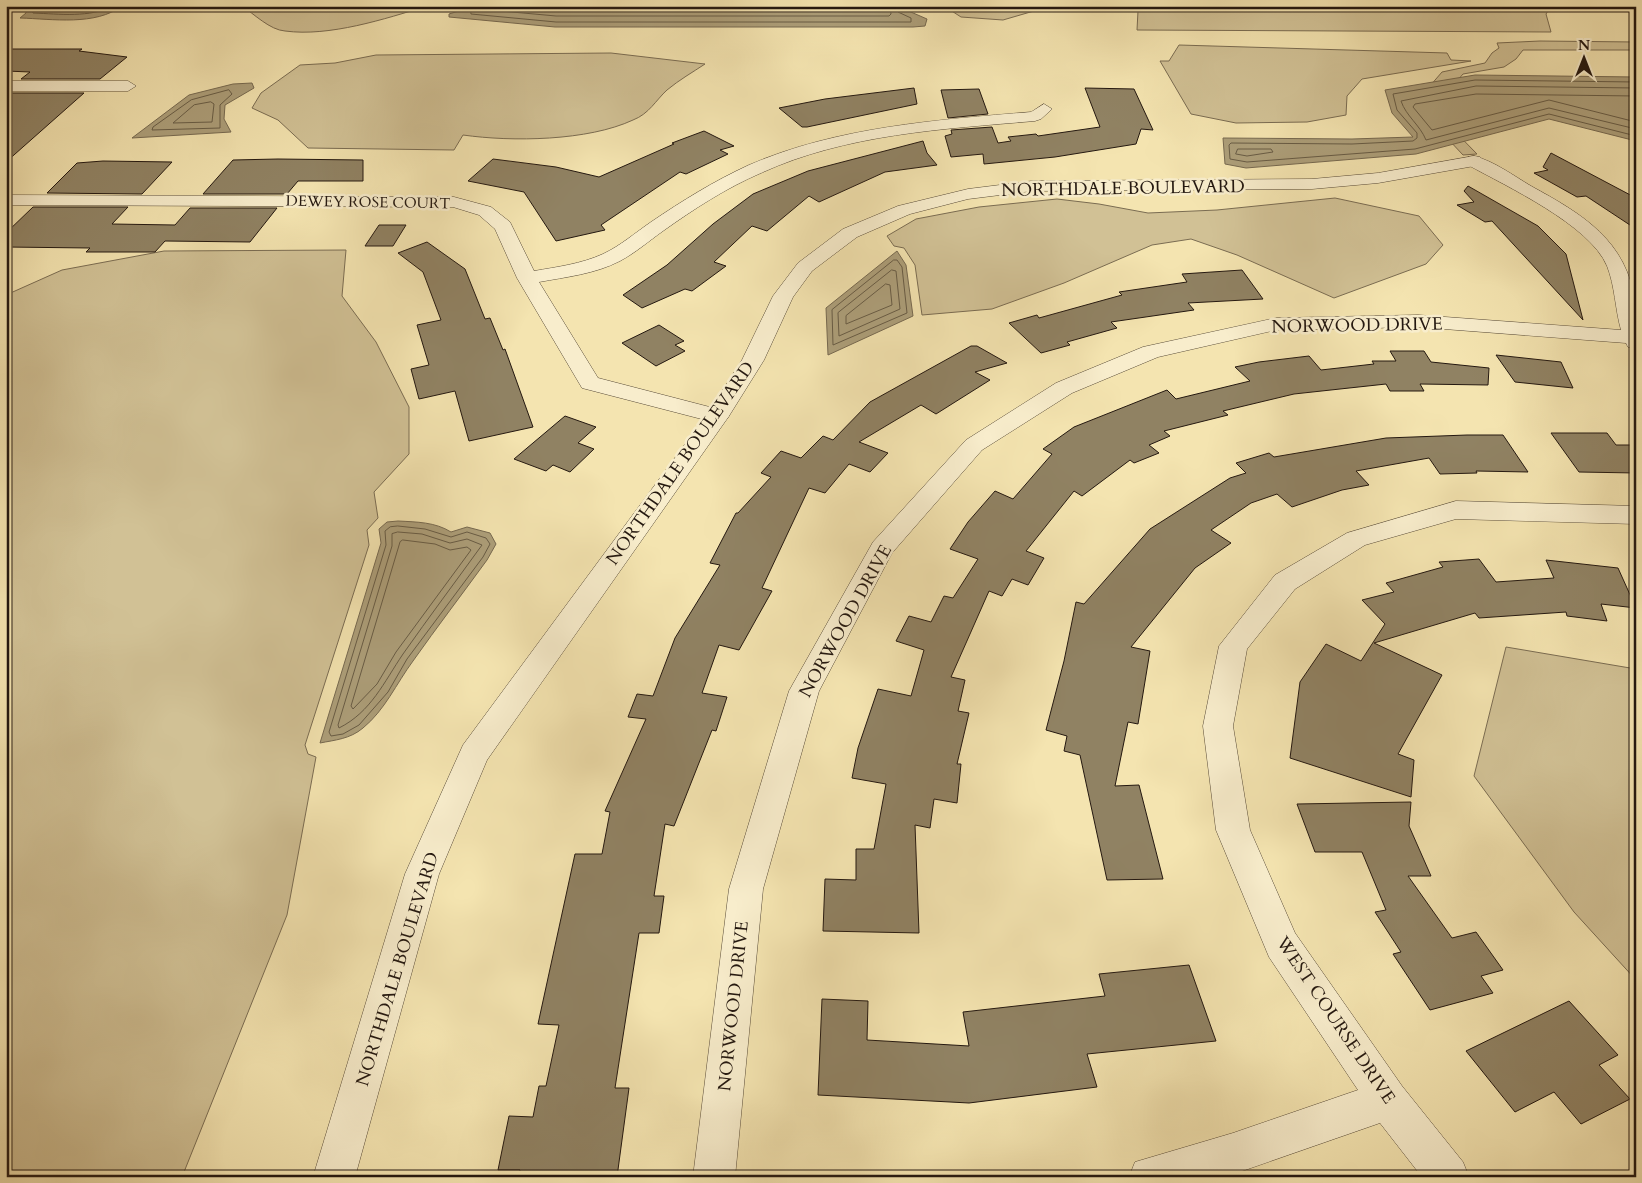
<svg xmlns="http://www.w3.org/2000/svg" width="1642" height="1183" font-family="Cardo,serif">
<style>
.green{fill:#d1c195;stroke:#7a6c52}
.water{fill:#ad9f7a;stroke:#766950}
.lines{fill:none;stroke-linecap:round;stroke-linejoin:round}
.shore{stroke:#685c45;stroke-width:1}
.building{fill:#908263;stroke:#241810}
.minor-casing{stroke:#584b38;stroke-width:1}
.tertiary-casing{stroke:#584b38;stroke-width:1}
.minor{fill:#f8edcc;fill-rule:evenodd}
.tertiary{fill:#f8edcc;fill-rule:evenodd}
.labels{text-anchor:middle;stroke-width:5;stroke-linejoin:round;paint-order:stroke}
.far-street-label{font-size:15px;fill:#241810;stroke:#f8edcc}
.street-label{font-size:18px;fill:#241810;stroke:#f8edcc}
</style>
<rect width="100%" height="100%" fill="#f4e4b0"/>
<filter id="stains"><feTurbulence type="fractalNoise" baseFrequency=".004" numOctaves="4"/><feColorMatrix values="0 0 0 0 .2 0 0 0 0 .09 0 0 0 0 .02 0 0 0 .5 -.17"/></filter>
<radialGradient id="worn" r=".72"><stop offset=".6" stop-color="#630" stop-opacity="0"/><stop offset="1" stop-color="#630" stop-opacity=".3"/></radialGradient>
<g class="green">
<path d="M242,6H427C385,19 329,37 285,31C270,30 254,14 242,6Z"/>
<polygon points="944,6 1051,6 1003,20 961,17"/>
<polygon points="1142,6 1551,6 1546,14 1551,32 1137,30 1138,11"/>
<polygon points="1540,41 1636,42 1636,50 1523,50 1516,59 1504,67 1463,74 1433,109 1477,154 1463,155 1448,139 1410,109 1442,72 1485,63 1492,53 1499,48 1497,43"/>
<polygon points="1179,45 1447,53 1451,60 1471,61 1362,79 1347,96 1346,115 1307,122 1236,123 1191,114 1160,61 1169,61"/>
<path d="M611,53L705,64C693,72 679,80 667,90C656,100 649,114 633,120C588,141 512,142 463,135L454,150L308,148L278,120L252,108L261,93L300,65L335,63L376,55Z"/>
<polygon points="1335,198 1419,216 1443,245 1426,264 1334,298 1237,255 1191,239 1152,245 1064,283 992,309 922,315 915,265 904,248 894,246 887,236 916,219 979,207 1057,199 1099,204 1148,213 1217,210"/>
<polygon points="346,250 342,296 376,342 409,407 409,454 374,492 378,518 367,530 369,545 305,745 308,754 316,757 287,915 182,1177 6,1177 6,295 62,270 164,251"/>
<polygon points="1506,647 1636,669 1636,980 1574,912 1474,776"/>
</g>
<g class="water">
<path d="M26,6H122C95,26 53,19 20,18L26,13Z"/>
<polygon points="475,6 897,6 927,19 925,26 913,27 555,27 449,17 449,14"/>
<polygon points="1475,75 1636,77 1636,141 1549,119 1416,154 1246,168 1225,164 1223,138 1352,139 1413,137 1392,113 1385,90"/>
<polygon points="252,83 254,88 225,105 224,119 231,132 132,138 189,95 233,84"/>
<polygon points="897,251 906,265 913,316 828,355 826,308"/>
<path d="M398,521C417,522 435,522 451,532L467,527L490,533L496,544L487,560C463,593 437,627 413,661C396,684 385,710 363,728C350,739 335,740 320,743L381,543L379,529L387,522Z"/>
</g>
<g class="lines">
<g class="shore">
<path d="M31,6L33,13C60,14 89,18 114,6"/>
<polyline points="38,6 90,6"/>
<polyline points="470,6 471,14 556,22 911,22 911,18 898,12 897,6"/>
<polyline points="476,6 479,9 556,16 889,16 891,14 890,6"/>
<polyline points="537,6 557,9 880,9 883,6"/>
<polyline points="1636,82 1475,80 1393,94 1397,110 1417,133 1417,138 1413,141 1352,144 1231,143 1229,145 1230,159 1247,162 1415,149 1549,114 1636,136"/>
<path d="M1636,88L1476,86L1401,101C1406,116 1420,125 1426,140L1549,108L1636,129"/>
<polygon points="229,90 232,94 220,105 220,128 152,130 153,127 191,100"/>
<polyline points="1636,96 1476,94 1415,104 1413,107 1432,130 1549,100 1636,122"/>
<polygon points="211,102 214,104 212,122 173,123 194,105"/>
<polygon points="1238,149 1271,149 1273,152 1247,156 1236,154"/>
<polygon points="894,260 897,260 902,267 907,313 833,345 832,310"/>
<polygon points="892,270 896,271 900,309 839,336 838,313"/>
<polygon points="886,284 890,285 892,305 846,324 846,316"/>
<polygon points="398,526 425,529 451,537 467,532 486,538 490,544 483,557 407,659 388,692 359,725 343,734 331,736 329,732 386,545 385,531 390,527"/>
<path d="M398,532L422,534L450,543L467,539L482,545C456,581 429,617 403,654C384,682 371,712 339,728L338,725L392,546V534Z"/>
<polygon points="403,540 435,544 450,550 467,547 471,550 396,652 377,684 353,709 351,706 400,542"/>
</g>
</g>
<g class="building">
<polygon points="6,49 82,49 79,51 127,57 100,79 21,79 30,72 6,71"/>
<polygon points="914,88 917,104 807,127 802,127 779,108 825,99"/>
<polygon points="1085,88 1134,89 1153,130 1141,129 1136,144 1055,157 984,164 983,154 951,157 945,136 952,134 951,130 992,127 998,143 1011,141 1008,137 1036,134 1038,136 1100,127"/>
<polygon points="979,89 988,114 948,118 941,90"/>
<polygon points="6,93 84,93 6,162"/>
<polygon points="704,131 734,146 720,150 728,154 686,174 680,172 601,225 605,230 556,241 524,192 468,181 493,159 556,167 599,177 674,144 672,143"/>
<polygon points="923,141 927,153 937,165 885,172 819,202 809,196 767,231 752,226 714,262 726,266 692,291 685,289 642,308 623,295 667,265 713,224 753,194 808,171"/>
<polygon points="1551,153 1636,198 1636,229 1586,196 1577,197 1534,173 1548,170 1543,167"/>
<polygon points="278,159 363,160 363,181 298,181 287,194 203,194 233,160"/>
<polygon points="103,161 172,162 142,194 47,193 77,163"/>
<polygon points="1468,186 1538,226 1566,254 1583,320 1492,221 1485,222 1457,205 1474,202 1464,191"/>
<polygon points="33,207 128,207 112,224 175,225 190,208 277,208 250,242 165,241 155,252 86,252 90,248 6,247 6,233"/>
<polygon points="379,225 406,225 393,246 365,246"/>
<polygon points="427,242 465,269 485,319 490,318 503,350 505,349 533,427 469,441 455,391 419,399 411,369 429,365 417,325 441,320 423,272 398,253"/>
<polygon points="1242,270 1263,299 1188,303 1194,310 1111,322 1117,328 1067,342 1070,345 1041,353 1009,323 1037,315 1039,318 1122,295 1119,292 1187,282 1182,274"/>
<polygon points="659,325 684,341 675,345 685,351 656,366 622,343"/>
<polygon points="971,346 977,346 1007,363 975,372 990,380 936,414 921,405 859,442 888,453 870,472 849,464 825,493 809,488 762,588 772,591 739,650 719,645 702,693 727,697 716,731 712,730 674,826 665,824 654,896 664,896 659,933 639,933 615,1088 629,1088 617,1177 519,1177 520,1170 498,1170 509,1116 533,1117 539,1086 546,1086 559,1025 538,1024 575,854 602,854 610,812 605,811 646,719 628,717 637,694 653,696 675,638 720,565 710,563 736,513 738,513 771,477 761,473 781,451 801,458 823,436 833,440 870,402"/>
<polygon points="1390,351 1424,351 1431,362 1489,368 1488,385 1420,384 1424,391 1390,391 1386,384 1294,394 1223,411 1228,415 1164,431 1170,436 1149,445 1159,453 1134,463 1130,460 1082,496 1074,491 1026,551 1044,558 1028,585 1012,579 1002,596 989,591 951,677 965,680 958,711 969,713 957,764 961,764 957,803 934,799 930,828 915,825 919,933 823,931 825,879 856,880 856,849 874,849 886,784 852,778 858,748 878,689 911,696 924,650 896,641 909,616 931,622 944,596 953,598 978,559 950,549 968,522 995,491 1013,499 1052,454 1043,449 1074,427 1167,390 1176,399 1250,381 1235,367 1259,362 1309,356 1321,370 1374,364 1372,361 1396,361"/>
<polygon points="1496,355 1561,362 1573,388 1515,382"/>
<polygon points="565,416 596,427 578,443 594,449 570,472 553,465 546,471 514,459"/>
<polygon points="1551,433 1607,433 1616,445 1636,445 1636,473 1579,472"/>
<polygon points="1467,435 1503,435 1528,472 1476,471 1477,473 1440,474 1429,458 1356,471 1369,485 1342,490 1292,507 1277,494 1251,503 1211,530 1231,543 1195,568 1131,647 1150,651 1138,724 1128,722 1115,786 1139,785 1163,879 1107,880 1080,755 1064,751 1067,736 1046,730 1064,661 1076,602 1084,604 1150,529 1230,478 1246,473 1236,463 1269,453 1274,457 1386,438"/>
<polygon points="1479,559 1496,582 1554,578 1546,560 1618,568 1636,608 1601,604 1607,621 1567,616 1566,612 1479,618 1475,613 1374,643 1442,675 1398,754 1414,760 1411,797 1290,758 1300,682 1326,644 1361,661 1385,624 1362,600 1394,592 1386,583 1443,567 1439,562"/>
<polygon points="1411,802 1409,826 1431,876 1408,876 1452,938 1476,932 1503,970 1481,976 1493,993 1430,1010 1393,954 1401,952 1375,912 1386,910 1362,852 1315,852 1297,804"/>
<polygon points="1189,965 1216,1041 1087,1054 1097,1087 969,1103 818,1095 822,999 868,1001 867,1040 969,1046 963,1012 1105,996 1099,974"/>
<polygon points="1569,1001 1618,1055 1599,1065 1630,1099 1581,1124 1554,1092 1515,1112 1466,1051"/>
</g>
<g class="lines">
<g class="minor-casing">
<g id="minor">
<polygon points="6,81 128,81 136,86 128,91 6,91"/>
<path d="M1044,104L1052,109L1041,119L1035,121C943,129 846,134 761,173C726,188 694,209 663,231C649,241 635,253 620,261C595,274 566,277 539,282L598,378L725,411L729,416L725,421L717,423L582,388L517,278L495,229L479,215L453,207L6,205V195L454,197L491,207L510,222L534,271C557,267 581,264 603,254C620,246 635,233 651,222C682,201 714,181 749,165C837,127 936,120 1031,112Z"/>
<path d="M1474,156C1494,161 1514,176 1531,186C1582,214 1627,240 1635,303C1637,317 1636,333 1636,348L1628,347L1626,343L1418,327L1276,330L1158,357L1072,393L982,450L892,553L819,691L763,889L735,1177H693L729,889L789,691L873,542L966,440L1056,383L1143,347L1276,318L1418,315L1621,330C1615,309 1615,286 1607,266C1590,225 1506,186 1468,165L1465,161L1468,157Z"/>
<polygon points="1456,501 1636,506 1636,524 1456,519 1365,545 1295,589 1247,649 1233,726 1250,830 1295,933 1402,1086 1463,1162 1469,1177 1422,1177 1380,1123 1225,1177 1129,1177 1135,1162 1233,1133 1358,1090 1269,957 1264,945 1216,830 1203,726 1219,646 1275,575 1347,533"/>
</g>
</g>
<g class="tertiary-casing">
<polygon id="tertiary" points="1474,156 1480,157 1483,161 1480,165 1378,183 1312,189 1032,191 968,199 910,214 857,237 812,271 793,297 764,360 729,416 487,760 439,874 355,1177 313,1177 405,874 463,745 708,413 742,360 773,296 798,263 843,229 898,206 968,189 1032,181 1312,179 1378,173"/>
</g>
<use href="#minor" class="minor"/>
<use href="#tertiary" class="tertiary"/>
</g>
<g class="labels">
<g class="far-street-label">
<text transform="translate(368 202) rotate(1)" y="5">DEWEY ROSE COURT</text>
</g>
<g class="street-label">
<text transform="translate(1123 188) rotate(-1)" y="6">NORTHDALE BOULEVARD</text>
<text transform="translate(1357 325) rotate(-1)" y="6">NORWOOD DRIVE</text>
<text transform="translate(680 463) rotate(-55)" y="6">NORTHDALE BOULEVARD</text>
<text transform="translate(845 621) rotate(-61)" y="6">NORWOOD DRIVE</text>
<text transform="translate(397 969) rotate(-73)" y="6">NORTHDALE BOULEVARD</text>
<text transform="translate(733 1006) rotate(-84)" y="6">NORWOOD DRIVE</text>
<text transform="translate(1336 1020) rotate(56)" y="6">WEST COURSE DRIVE</text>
</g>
</g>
<rect width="1642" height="1183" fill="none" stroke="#f4e4b0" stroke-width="25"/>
<rect x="8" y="8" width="1627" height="1168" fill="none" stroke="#241810" stroke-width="2.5"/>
<rect x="12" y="12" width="1617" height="1158" fill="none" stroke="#241810"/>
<g transform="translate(1584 58)" stroke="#f8edcc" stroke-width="4" paint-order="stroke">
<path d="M0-4L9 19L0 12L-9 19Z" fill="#241810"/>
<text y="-8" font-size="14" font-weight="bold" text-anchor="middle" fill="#241810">N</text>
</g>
<rect width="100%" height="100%" filter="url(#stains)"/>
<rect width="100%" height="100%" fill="url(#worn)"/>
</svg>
